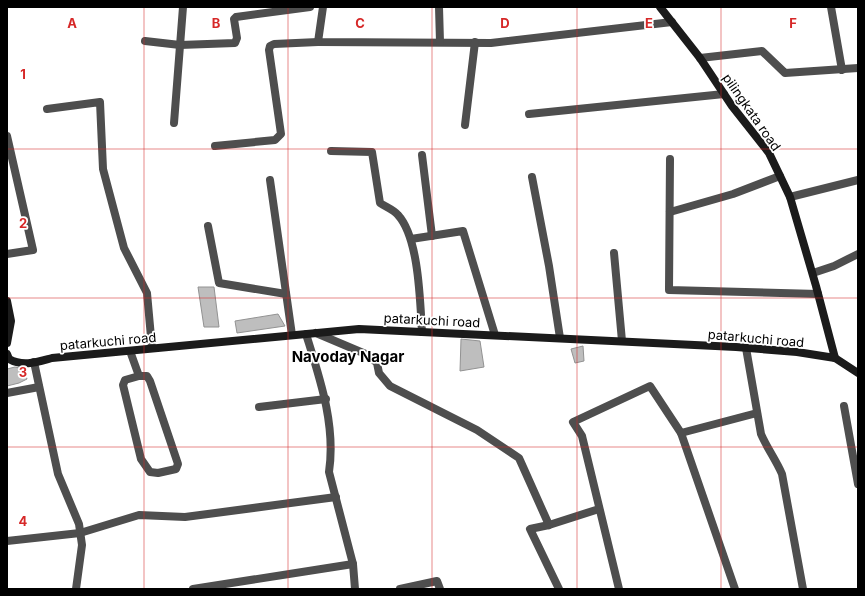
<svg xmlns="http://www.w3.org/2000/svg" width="865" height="596" font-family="Inter,sans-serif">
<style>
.building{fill:#bebebe;stroke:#929292}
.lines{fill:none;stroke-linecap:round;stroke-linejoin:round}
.street{stroke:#4e4e4e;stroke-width:8}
.secondary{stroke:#1b1b1b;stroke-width:8}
.grid{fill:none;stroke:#d62828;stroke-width:1;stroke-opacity:0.55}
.labels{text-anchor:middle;stroke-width:3.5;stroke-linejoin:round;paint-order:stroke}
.street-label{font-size:13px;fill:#000;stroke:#fff}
.quarter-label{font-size:15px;font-weight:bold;fill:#000;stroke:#fff}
.grid-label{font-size:13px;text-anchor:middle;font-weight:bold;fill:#d62828;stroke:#fff;stroke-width:3.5;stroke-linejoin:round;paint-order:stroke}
</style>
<rect width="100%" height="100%" fill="#fff"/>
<g class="building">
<polygon points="198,287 214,287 219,327 204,327"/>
<polygon points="278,314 285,326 237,333 235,321"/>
<polygon points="461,339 480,341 484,367 460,371"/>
<polygon points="583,346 584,361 575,363 571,349"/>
<polygon points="15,367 24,369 27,379 19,383 7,386 7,369"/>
</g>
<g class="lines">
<g class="street">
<polyline points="323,7 318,42 491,43 672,22"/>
<polyline points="439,7 440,42"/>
<polyline points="831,7 842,70"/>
<polyline points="145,41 180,45 235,43 237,38 234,19 236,17 310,7"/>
<polyline points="700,58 762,51 785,73 858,68"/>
<polyline points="47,109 100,102 103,169 124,248 147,293 152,348"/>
<polyline points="529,114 724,94"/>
<polyline points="174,123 183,7"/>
<polyline points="465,125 475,42"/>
<polyline points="7,136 33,250 7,254"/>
<polyline points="215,146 275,140 281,134 269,50 270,46 274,44 318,42"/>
<path d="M331,151L372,152L380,203C386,207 394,210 398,215C419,238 420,301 422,332"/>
<polyline points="422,155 432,236"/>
<polyline points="670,159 669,290 818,294"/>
<polyline points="532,177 549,266 560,338"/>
<polyline points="270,180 292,335"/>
<polyline points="790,197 858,180"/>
<polyline points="670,212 733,194 780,176"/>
<polyline points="208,226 219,283 286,294"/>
<polyline points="411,239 463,231 495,335"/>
<polyline points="614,253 622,341"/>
<polyline points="813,273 834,266 858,254"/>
<polyline points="316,333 368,355 377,363 379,373 390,386 477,430 519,458 549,525"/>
<path d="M306,334C320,379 336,425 329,472L353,564L355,589"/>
<path d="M746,348L761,434C767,448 776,460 782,474L803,589"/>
<polyline points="130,351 139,376 125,380 123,385 141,459 150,472 158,473 176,469 178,464 150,381 147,376 139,376"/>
<polyline points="34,362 58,474 79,524 82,545 76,589"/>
<polyline points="7,393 39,387"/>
<polyline points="844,406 858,484"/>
<polyline points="259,407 326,399"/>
<polyline points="7,541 80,533 139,515 185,517 336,497"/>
<polyline points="193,589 353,564"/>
<polyline points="400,589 437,581 440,589"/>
<polyline points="559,589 530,529 549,525 599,509"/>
<polyline points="619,589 582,436 573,422 650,386 681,433"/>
<polyline points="735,589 681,433 757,413"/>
</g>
<g class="secondary">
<polyline points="660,7 700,58 732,106 769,153 780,176 790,197 816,286 835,358"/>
<polyline points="7,301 11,321 7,343"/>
<path d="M7,354L9,359C23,367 37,362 52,358L359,329L736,347L797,352L835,358L858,373"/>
</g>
</g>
<path class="grid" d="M144,7V589M288,7V589M432,7V589M577,7V589M721,7V589M7,149H858M7,298H858M7,447H858"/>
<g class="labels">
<g class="street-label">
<text transform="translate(752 112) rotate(55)" y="5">pilingkata road</text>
<text transform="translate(432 320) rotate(3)" y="5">patarkuchi road</text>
<text transform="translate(756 338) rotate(5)" y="5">patarkuchi road</text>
<text transform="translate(108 341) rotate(-5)" y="5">patarkuchi road</text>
</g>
<g class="quarter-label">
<text x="348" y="362">Navoday Nagar</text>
</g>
</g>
<g class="grid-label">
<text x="72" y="28">A</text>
<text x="216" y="28">B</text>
<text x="360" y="28">C</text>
<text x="505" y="28">D</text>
<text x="649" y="28">E</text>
<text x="793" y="28">F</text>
<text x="23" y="79">1</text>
<text x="23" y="228">2</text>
<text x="23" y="377">3</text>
<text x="23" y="526">4</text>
</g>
<rect width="865" height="596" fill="none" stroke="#000000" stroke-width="16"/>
</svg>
